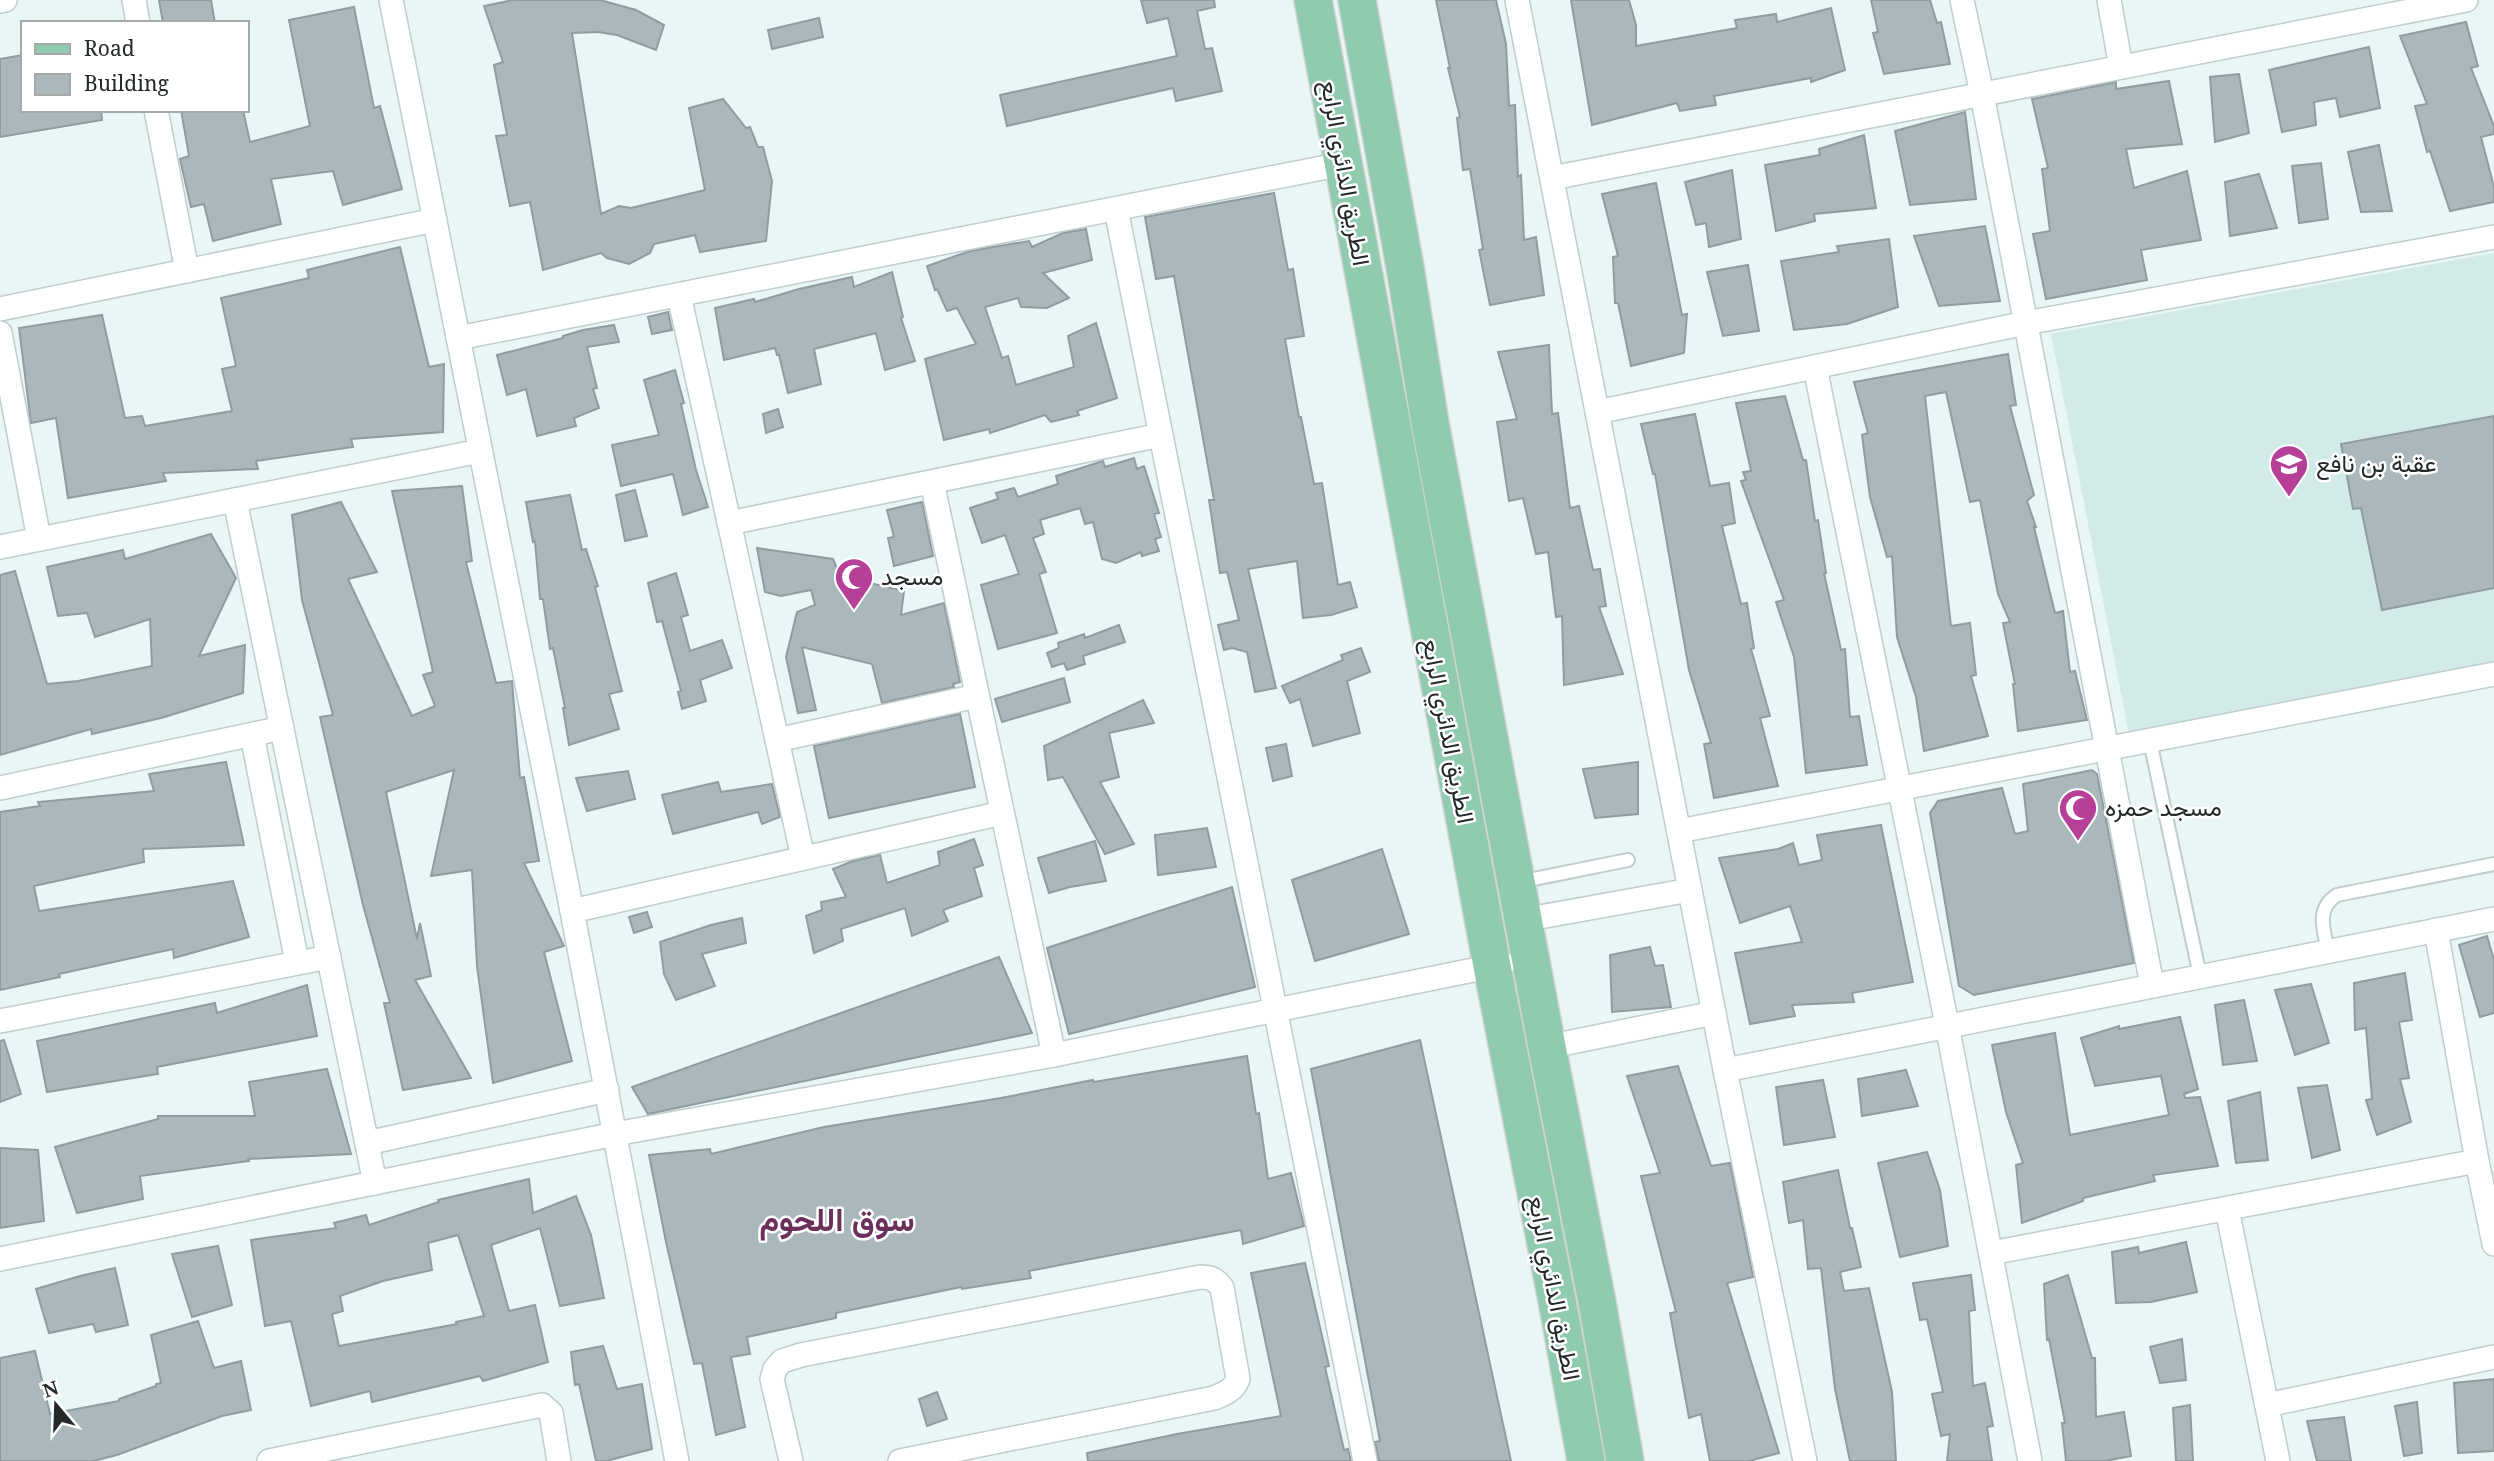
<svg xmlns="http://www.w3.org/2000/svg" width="2494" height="1461" font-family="'Noto Serif',Vazirmatn,serif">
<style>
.built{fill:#d2eae8}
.building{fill:#aab7bb;stroke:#909ca0;stroke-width:2;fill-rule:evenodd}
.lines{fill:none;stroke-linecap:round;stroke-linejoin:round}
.service-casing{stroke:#bfcdcc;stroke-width:16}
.minor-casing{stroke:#bfcdcc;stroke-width:26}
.primary-casing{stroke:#d3d4d4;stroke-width:40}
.service{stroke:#fff;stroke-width:12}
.minor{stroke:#fff;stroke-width:23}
.primary{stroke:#91cbaf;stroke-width:37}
.labels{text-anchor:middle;stroke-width:5;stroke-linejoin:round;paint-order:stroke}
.street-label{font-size:24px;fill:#232828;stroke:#fff}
.poi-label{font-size:24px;fill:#232828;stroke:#fff;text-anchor:start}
.district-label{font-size:32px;font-weight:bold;fill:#6a305a;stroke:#fff}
</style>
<rect width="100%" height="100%" fill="#e8f7f5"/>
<polygon class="built" points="2494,253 2494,663 2129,734 2051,334"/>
<g class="building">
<polygon points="159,0 211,0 215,23 163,23"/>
<polygon points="513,0 600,0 636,10 664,25 656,50 617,35 598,32 572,33 601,214 619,206 631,208 705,190 689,108 723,99 746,128 750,127 758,147 763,147 772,181 766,241 700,252 695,235 654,244 650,253 629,264 607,258 601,253 543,270 530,202 510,206 496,136 507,135 494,65 503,62 484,6"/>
<polygon points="1141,0 1214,0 1215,7 1197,11 1205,49 1212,48 1222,91 1176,101 1173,88 1007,126 1000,95 1177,56 1168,18 1147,23"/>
<polygon points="1436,0 1496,0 1506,44 1509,106 1515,105 1518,177 1521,175 1524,240 1536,237 1544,295 1490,305 1479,250 1483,249 1470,169 1463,170 1457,118 1460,117 1448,68 1450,68"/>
<polygon points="1571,0 1629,0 1636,25 1636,46 1737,28 1735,20 1776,14 1777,22 1831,8 1845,70 1811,82 1811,78 1714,96 1716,105 1680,111 1677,103 1592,125"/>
<polygon points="1871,0 1930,0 1937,23 1941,22 1950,64 1884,74 1873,33 1878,32"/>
<polygon points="354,7 374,108 380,106 402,189 343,205 333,171 271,179 281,224 213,241 204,204 191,207 180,159 189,156 181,110 243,110 250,142 310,126 289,20"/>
<polygon points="819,18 823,37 772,49 768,30"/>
<polygon points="2466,22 2478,66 2471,68 2494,126 2494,134 2481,137 2494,187 2494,202 2450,211 2430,151 2427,152 2415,106 2427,104 2400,36"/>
<polygon points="2369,47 2380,108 2340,117 2336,98 2314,102 2316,125 2282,132 2269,70"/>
<polygon points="23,55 23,110 101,110 102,120 0,137 0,59"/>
<polygon points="2239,74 2249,133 2215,142 2210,77"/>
<polygon points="2169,81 2182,144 2126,149 2134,188 2187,171 2201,240 2141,250 2147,280 2046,299 2033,234 2050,231 2042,169 2048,168 2032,99 2116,82 2116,89"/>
<polygon points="1965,112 1976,199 1910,205 1895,131"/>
<polygon points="1864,135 1876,208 1814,214 1815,221 1776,231 1765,165 1820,155 1819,149"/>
<polygon points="2379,145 2392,211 2361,212 2348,152"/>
<polygon points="2321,163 2328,219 2299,223 2292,166"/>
<polygon points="1732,170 1741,239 1709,247 1706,223 1696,225 1685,182"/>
<polygon points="2259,174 2277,228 2230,236 2225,182"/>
<polygon points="1656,183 1682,315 1687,314 1684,353 1631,366 1618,303 1615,303 1613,257 1618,256 1602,194"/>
<polygon points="1274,193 1288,270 1293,269 1304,336 1285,339 1299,417 1301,417 1314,484 1322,483 1338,585 1350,582 1357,607 1331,615 1303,618 1297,561 1248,569 1276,688 1255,692 1247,652 1232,648 1224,650 1218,625 1239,620 1227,572 1220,573 1209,500 1214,500 1174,276 1156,279 1145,217"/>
<polygon points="1985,226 2000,301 1939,306 1914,236"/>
<polygon points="1086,229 1092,260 1043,273 1069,298 1047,308 1021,307 1018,298 985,307 1002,358 1008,356 1016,385 1074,367 1068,336 1096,323 1117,398 1077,411 1079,415 1051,422 1045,415 990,433 989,429 944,440 925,359 976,344 957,308 947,311 937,289 935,290 927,266 967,252 987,248 1029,241 1032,247 1063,233"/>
<polygon points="1889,239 1898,307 1847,324 1794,330 1781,261 1839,252 1837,246"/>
<polygon points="400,247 429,367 444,364 443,432 351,439 353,447 256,461 258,469 163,473 166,481 68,498 56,418 31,423 19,328 102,315 125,418 142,416 145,426 232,411 222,369 236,366 221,298 309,278 307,270"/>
<polygon points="1748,265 1759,331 1723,336 1707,272"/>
<polygon points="892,272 903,317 901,318 915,361 885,370 876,333 814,349 821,384 788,393 779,355 777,355 775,348 724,360 715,308 754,299 755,302 799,289 852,277 854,287"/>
<polygon points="668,312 672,330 652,334 648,317"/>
<polygon points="614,325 619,342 587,347 597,388 593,389 599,408 574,418 576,426 537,436 526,389 507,395 497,355 563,338 563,336 583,330"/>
<polygon points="1549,345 1552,414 1558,413 1570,508 1579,506 1593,570 1600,569 1606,606 1599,607 1623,674 1564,685 1562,616 1556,617 1548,552 1536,554 1523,498 1509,501 1497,422 1517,419 1498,352"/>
<polygon points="2008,354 2016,405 2010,406 2034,495 2027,501 2036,527 2034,527 2055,613 2063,611 2070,672 2075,671 2087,720 2018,731 2013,684 2015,684 2003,623 2010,622 1998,594 1980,500 1970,502 1946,392 1925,396 1951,626 1970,623 1976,675 1971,676 1988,736 1924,751 1916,697 1897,637 1892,556 1887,557 1870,497 1862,435 1868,433 1854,382"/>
<polygon points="675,370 684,403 681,404 696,470 708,507 683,515 673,474 621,486 612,445 659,435 644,380"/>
<polygon points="1785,396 1803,460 1806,460 1815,521 1818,520 1826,573 1824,573 1841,650 1845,649 1850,717 1859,716 1867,765 1806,773 1794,657 1776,602 1784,600 1741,481 1746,480 1743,472 1751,471 1736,403"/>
<polygon points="778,409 783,427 766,433 763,414"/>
<polygon points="1695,414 1710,486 1729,483 1735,523 1722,526 1741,604 1747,603 1754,648 1751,649 1770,716 1760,718 1778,786 1714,798 1704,744 1711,743 1689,670 1655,474 1653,474 1641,424"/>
<polygon points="2494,416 2494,588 2382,610 2361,508 2353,509 2341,444"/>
<polygon points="1134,458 1137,469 1144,466 1159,513 1154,514 1161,537 1155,539 1159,551 1142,556 1141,552 1116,563 1102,559 1093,522 1085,524 1080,508 1040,520 1044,534 1033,538 1046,572 1039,574 1057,633 998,649 981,585 1019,574 1005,535 982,543 970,508 998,499 996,493 1014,488 1018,497 1058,484 1056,476 1103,461 1105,467"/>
<polygon points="462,486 472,561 466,562 496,683 512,681 520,778 524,777 539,861 524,863 564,946 544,952 572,1061 493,1083 477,966 472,870 431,876 454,770 386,792 417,939 420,923 431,976 415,980 471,1078 403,1090 384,1003 390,1003 363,905 320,717 333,715 302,600 292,515 341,502 377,572 348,579 412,716 435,706 423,675 433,672 392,491"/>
<polygon points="635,490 647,536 625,541 616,495"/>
<polygon points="570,495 582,550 586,549 598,586 595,587 622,691 609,694 619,729 569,745 563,708 565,708 553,648 550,649 543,599 540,599 535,541 533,542 526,502"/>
<polygon points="922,502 933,556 894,566 888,538 894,537 887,510"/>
<polygon points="211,534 236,578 199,656 245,645 243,693 161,718 92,734 91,729 0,755 0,575 15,571 47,684 78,681 152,666 150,619 95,637 87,613 58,616 47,567 123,550 125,559"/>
<polygon points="757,548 833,559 840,576 904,591 901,615 944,603 960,682 953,684 954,687 882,703 872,664 802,647 816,710 798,713 786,657 797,612 815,605 811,590 781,596 765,592"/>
<polygon points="676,573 688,615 681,617 690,651 722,640 732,668 700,680 706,701 682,709 678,692 681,691 662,621 657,622 648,583"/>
<polygon points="1119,625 1125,642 1083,656 1085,664 1067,670 1064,663 1052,667 1047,653 1059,648 1058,643 1084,634 1085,638"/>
<polygon points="1361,648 1370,672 1347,681 1360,733 1313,746 1300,699 1290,703 1282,686 1343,660 1341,655"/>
<polygon points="1064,678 1070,702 1002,722 995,699"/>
<polygon points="1143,700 1154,723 1109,733 1119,777 1100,782 1134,844 1105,854 1063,777 1048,780 1044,746"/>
<polygon points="960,714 975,787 829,818 814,746"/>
<polygon points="1286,744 1292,776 1273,781 1266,748"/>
<polygon points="226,762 244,845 143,849 144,862 34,886 39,911 233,881 249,937 174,958 173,949 59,974 60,977 0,990 0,812 40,806 38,802 154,791 149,774"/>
<polygon points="1638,762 1638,814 1595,818 1583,769"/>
<polygon points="2092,770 2097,774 2134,963 1974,995 1959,986 1930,813 1938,801 2002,788 2015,834 2028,831 2023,784"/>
<polygon points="628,771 635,799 587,811 576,778"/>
<polygon points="718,782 721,792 772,784 780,817 762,824 758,812 673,834 662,795"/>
<polygon points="1881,825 1913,982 1852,993 1854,1002 1792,1005 1795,1016 1750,1024 1735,953 1802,942 1790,906 1740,923 1719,858 1778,849 1793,843 1799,865 1822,860 1817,835"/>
<polygon points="1207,828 1216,867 1158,875 1155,835"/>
<polygon points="974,839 983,865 974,868 982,896 943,910 948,921 912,936 905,908 841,929 843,941 814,953 806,916 822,910 821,902 846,897 833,869 853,861 880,855 887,883 940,865 938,852"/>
<polygon points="1095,841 1106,881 1070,887 1049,893 1038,858"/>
<polygon points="1382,849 1409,934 1315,961 1292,880"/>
<polygon points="1232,887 1255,987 1069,1034 1047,948"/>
<polygon points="647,912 652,927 634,933 629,917"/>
<polygon points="742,918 746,943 702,954 715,986 676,1000 664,974 660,942 711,925"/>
<polygon points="2487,936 2494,960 2494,1013 2480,1017 2459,945"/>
<polygon points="1650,947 1655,966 1663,965 1671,1007 1612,1012 1610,955"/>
<polygon points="999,957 1032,1033 648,1114 632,1087"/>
<polygon points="2405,973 2412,1020 2399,1022 2409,1078 2400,1079 2411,1122 2377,1135 2366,1100 2372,1099 2366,1028 2355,1030 2354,983"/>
<polygon points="2311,984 2329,1043 2295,1055 2275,990"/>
<polygon points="307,985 317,1036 157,1067 158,1074 47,1092 37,1041 215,1003 217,1013"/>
<polygon points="2244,1000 2257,1061 2223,1065 2215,1005"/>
<polygon points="2180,1017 2198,1089 2184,1094 2185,1098 2200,1097 2218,1166 2153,1175 2155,1181 2083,1198 2083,1201 2022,1223 2016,1165 2023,1163 2006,1112 1992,1045 2055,1033 2070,1135 2169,1115 2161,1076 2095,1086 2081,1038 2119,1026 2119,1029"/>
<polygon points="4,1040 21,1094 0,1102 0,1041"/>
<polygon points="1420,1040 1511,1461 1379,1461 1375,1442 1380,1441 1311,1069"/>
<polygon points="1247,1056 1256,1114 1259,1113 1268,1179 1291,1173 1304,1226 1243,1244 1241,1230 1029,1271 1031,1278 962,1289 961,1287 836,1313 836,1318 747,1337 750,1354 731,1357 745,1427 716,1435 702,1363 694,1364 666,1242 649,1155 710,1149 711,1154 824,1127 1001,1098 1093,1080 1094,1082"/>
<polygon points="1678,1066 1711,1166 1730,1163 1753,1277 1727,1283 1779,1453 1749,1461 1710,1461 1701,1414 1689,1418 1670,1313 1676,1312 1641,1176 1660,1173 1627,1076"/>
<polygon points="327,1069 351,1154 248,1159 249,1161 140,1176 143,1199 77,1213 55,1147 158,1119 158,1116 255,1116 249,1082"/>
<polygon points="1906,1070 1918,1106 1862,1116 1858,1079"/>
<polygon points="1823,1080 1835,1137 1784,1145 1776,1087"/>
<polygon points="2327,1085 2340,1150 2312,1158 2298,1088"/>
<polygon points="2260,1092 2268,1160 2236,1163 2228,1101"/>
<polygon points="0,1148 38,1150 44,1221 0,1228"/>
<polygon points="1927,1152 1940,1190 1948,1246 1900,1257 1878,1163"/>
<polygon points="1838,1170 1850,1228 1852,1228 1861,1267 1840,1272 1844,1291 1869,1288 1892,1392 1896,1461 1850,1461 1835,1389 1821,1268 1808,1269 1803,1220 1789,1223 1783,1182"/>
<path d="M529,1179L533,1213L576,1196L591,1235L604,1298L560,1306L540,1228L491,1245L509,1311L535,1305L548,1362L483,1381L480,1376L372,1402L370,1391L311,1406L291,1321L265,1326L251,1240L336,1228L334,1223L366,1215L369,1225L439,1202L438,1200ZM458,1235L484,1316L456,1322L457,1324L339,1346L332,1314L343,1311L340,1296L383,1281L432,1270L428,1243Z"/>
<polygon points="2186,1242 2197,1292 2151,1302 2116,1303 2112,1252 2138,1247 2139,1253"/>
<polygon points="218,1246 232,1305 192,1317 172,1254"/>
<polygon points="1305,1263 1329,1366 1325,1367 1344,1450 1348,1449 1351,1461 1088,1461 1087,1453 1177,1434 1281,1416 1251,1273"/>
<polygon points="115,1268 128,1325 96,1332 93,1324 49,1333 36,1289 80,1276"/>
<polygon points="1971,1275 1975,1310 1969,1311 1973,1386 1985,1383 1993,1426 1987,1427 1992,1461 1947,1461 1950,1434 1941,1436 1932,1394 1943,1392 1927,1319 1920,1320 1913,1283"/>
<polygon points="2068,1275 2092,1358 2095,1358 2096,1417 2124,1412 2131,1456 2105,1461 2066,1461 2062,1423 2065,1423 2049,1339 2047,1340 2044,1284"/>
<polygon points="198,1321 214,1368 241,1361 251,1410 222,1416 117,1455 93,1461 0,1461 0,1358 35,1351 50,1414 119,1401 119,1399 156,1386 156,1384 161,1383 151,1335"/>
<polygon points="2182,1339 2186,1380 2160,1383 2150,1347"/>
<polygon points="603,1346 617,1389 642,1384 652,1449 606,1461 596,1461 579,1384 575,1385 571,1352"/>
<polygon points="2494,1379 2494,1451 2458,1453 2454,1383"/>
<polygon points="937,1392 947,1419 927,1426 919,1399"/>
<polygon points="2417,1402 2422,1453 2404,1456 2395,1406"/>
<polygon points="2190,1405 2193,1461 2176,1461 2173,1408"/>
<polygon points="2344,1417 2351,1461 2317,1461 2307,1421"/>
</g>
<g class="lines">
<g class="service-casing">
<g id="service">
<polyline points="2150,741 2200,976"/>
<polyline points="1519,882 1628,860"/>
<path d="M2328,951C2324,930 2315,909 2337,895L2494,864"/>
</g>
</g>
<g class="minor-casing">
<g id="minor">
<polyline points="134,0 138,23"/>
<polyline points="391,0 572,911 677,1461"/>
<polyline points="1517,0 1725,1070 1805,1461"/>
<polyline points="1962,0 1982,94 2152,985"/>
<polyline points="2109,0 2121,67"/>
<polyline points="0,1 5,0"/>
<polyline points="156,110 187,271"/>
<polyline points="1552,178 2466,0"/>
<polyline points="1116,209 1365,1461"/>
<polyline points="679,295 803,858"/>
<polyline points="0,309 435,220"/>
<polyline points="0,333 39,539"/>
<polyline points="458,338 1342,164"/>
<polyline points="1815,367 1947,1025 2030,1461"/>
<polyline points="1597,412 2026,323 2494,237"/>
<polyline points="932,482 1054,1055"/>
<polyline points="235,500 375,1183"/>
<polyline points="729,523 1161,435"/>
<polyline points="0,547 480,451"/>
<polyline points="252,735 297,962"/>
<polyline points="777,740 977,696"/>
<polyline points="0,788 282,728"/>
<polyline points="1679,831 2494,674"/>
<polyline points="572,911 1002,813"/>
<polyline points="1523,920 1690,890"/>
<polyline points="2436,930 2477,1161 2494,1244"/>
<polyline points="0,1021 329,957"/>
<polyline points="1547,1047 1714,1013"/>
<polyline points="1725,1070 2494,919"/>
<polyline points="367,1143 607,1090"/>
<polyline points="2227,1209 2278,1461"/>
<polyline points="1991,1253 2477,1161"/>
<polyline points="0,1259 615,1134 1054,1055 1503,964"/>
<polyline points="2267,1405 2494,1357"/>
<polyline points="269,1461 542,1405 551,1413 559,1461"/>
<path d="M791,1461L772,1379L775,1369L782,1361L801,1355L1200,1277C1210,1277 1216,1279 1222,1288L1238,1379C1234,1390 1224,1394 1214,1398L900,1461"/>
</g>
</g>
<g class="primary-casing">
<g id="primary">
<polyline points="1313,0 1492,966 1559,1311 1586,1461"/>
<polyline points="1357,0 1406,273 1430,423 1547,1047 1597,1302 1625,1461"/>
</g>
</g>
<use href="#service" class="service"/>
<use href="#minor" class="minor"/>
<use href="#primary" class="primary"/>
</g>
<defs>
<g id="school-pin" transform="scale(2.0125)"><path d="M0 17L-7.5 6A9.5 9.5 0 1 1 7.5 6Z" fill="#b64098" stroke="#fff"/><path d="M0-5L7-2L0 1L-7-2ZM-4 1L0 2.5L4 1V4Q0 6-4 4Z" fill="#fff"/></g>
<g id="mosque-pin" transform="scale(2.0125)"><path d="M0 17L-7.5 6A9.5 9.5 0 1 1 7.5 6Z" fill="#b64098" stroke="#fff"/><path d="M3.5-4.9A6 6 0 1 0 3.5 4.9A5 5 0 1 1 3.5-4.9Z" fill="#fff"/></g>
</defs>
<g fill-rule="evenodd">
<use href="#school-pin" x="2289" y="464"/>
<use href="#mosque-pin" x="854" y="577"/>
<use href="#mosque-pin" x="2078" y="808"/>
</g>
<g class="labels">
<g class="street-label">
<text transform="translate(1345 173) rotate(80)" y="8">الطريق الدائري الرابع</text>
<text transform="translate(1448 731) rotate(79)" y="8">الطريق الدائري الرابع</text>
<text transform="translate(1554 1288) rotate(79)" y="8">الطريق الدائري الرابع</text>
</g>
<g class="poi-label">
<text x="2316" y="472">عقبة بن نافع</text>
<text x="881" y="585">مسجد</text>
<text x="2105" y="816">مسجد حمزه</text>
</g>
<g class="district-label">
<text x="837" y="1231">سوق اللحوم</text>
</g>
</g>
<rect x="21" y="21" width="228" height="91" fill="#ffffff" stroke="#a7a9a9" stroke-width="2"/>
<rect x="35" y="44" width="35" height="10" fill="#91cbaf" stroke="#a7a9a9" stroke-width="2"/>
<text x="84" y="56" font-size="21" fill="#232828">Road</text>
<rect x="35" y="74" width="35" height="21" fill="#aab7bb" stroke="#a7a9a9" stroke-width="2"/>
<text x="84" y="91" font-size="21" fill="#232828">Building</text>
<g transform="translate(56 1405) rotate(341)" stroke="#ffffff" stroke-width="5" paint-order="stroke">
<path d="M0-5L12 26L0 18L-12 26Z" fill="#232828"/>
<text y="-10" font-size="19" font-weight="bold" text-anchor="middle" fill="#232828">N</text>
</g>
</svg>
